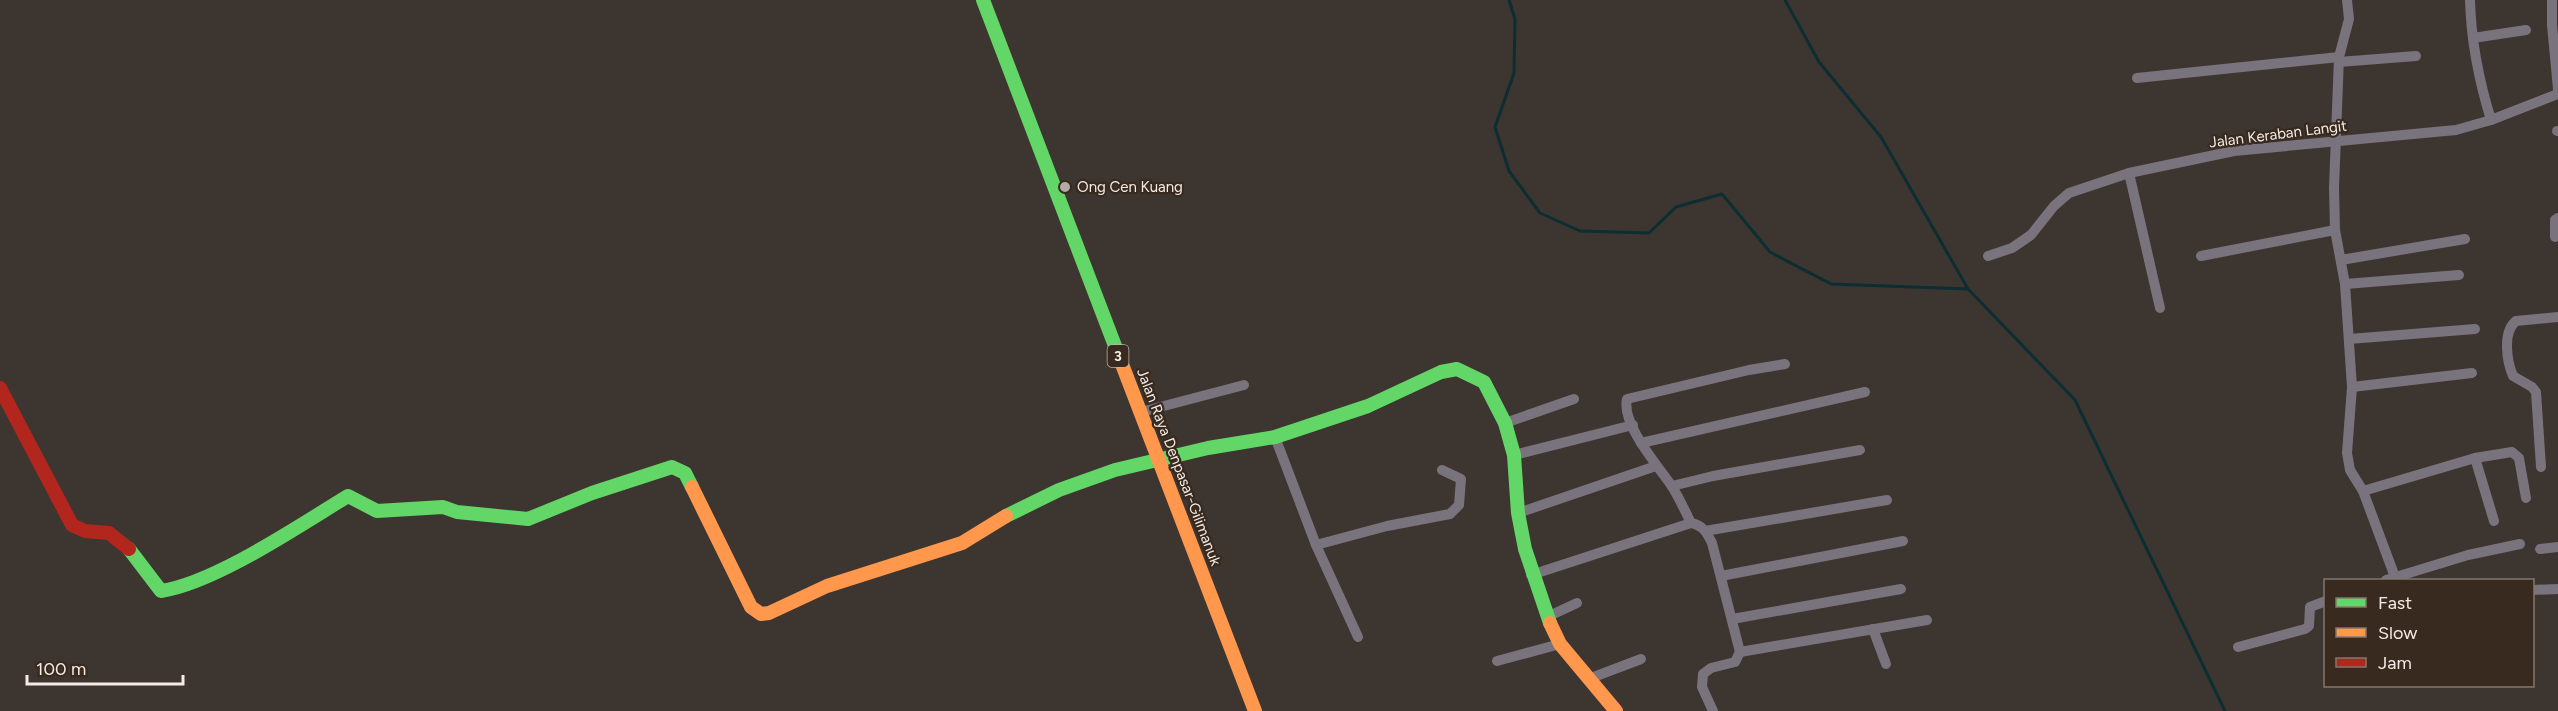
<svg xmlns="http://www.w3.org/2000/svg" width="2558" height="711" font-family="Figtree,sans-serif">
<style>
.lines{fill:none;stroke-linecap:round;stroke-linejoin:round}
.stream{stroke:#0c2e32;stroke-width:3}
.street{stroke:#78737c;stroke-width:10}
.fast{stroke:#63d668;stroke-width:14}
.slow{stroke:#ff974d;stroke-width:14}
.jam{stroke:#b3261e;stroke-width:14}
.poi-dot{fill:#b4aba5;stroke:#382a1f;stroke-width:2}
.labels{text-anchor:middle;stroke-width:4.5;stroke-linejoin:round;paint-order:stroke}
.shield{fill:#382a1f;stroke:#bcb1a9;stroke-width:1.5}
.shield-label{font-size:14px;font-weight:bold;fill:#f4ebe4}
.street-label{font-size:15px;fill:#f4ebe4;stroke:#382a1f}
.poi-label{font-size:15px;fill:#f4ebe4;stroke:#382a1f;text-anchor:start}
</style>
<rect width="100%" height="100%" fill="#3d352f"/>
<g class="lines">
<g class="stream">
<polyline points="1509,0 1515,19 1514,73 1495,127 1509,171 1540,213 1580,231 1649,233 1676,207 1722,194 1770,252 1831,284 1968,289"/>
<polyline points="1785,0 1819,62 1881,137 1968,289 2075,400 2225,711"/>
</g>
<g class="street">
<polyline points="2347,0 2349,19 2339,57 2334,188 2335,230 2345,284 2352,387 2347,453 2350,470 2363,491 2395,577"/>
<path d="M2470,0C2471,40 2479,81 2491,120"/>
<polyline points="2552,0 2552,25 2558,89"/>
<polyline points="2473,38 2526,30"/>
<polyline points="2339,62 2416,56"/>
<polyline points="2137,78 2339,57"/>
<polyline points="2557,131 2558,131"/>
<polyline points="2129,173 2160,308"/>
<polyline points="2555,237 2555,220 2558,218"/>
<polyline points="1988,256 2012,248 2031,235 2054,206 2069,193 2129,173 2234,151 2456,130 2491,120 2558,94"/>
<polyline points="2201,256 2335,230"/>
<polyline points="2341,260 2465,239"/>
<polyline points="2345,284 2459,275"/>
<polyline points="2349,339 2475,329"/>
<polyline points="2352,387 2472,373"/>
<polyline points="1141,412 1244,385"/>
<polyline points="1505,423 1574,399"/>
<polyline points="1275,437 1316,545 1358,637"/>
<polyline points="1641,443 1865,392"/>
<polyline points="1514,455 1633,425"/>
<polyline points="2475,458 2494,521"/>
<path d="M2541,467L2536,392L2532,387L2513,376C2507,362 2502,332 2516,321L2558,317"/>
<polyline points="1672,486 1713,476 1860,450"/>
<polyline points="2363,491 2475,458 2512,452 2519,458 2526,498"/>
<polyline points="1518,513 1656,466"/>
<path d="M1691,523C1685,511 1679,497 1671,485C1658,466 1621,424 1627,399L1749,370L1785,364"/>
<polyline points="1705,531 1887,500"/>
<polyline points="1316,545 1387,526 1450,514 1459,505 1461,479 1442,470"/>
<polyline points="2540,549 2558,547"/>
<path d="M1531,575L1691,523C1703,525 1707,533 1712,543L1740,652L1927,620"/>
<polyline points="1721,576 1903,541"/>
<polyline points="2386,580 2468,555 2520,544"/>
<polyline points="2532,590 2558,589"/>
<polyline points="1547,617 1577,603"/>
<polyline points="1732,619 1901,589"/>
<polyline points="1873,629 1886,664"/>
<polyline points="2238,647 2305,629 2309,626 2310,607 2326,601"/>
<polyline points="1497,661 1560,644"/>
<polyline points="1591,678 1641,659"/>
<polyline points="1713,711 1702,687 1703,674 1711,668 1735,662 1740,652"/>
</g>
<g class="fast">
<polyline points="983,0 1120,359"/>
<polyline points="1006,516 1059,490 1115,470 1208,448 1275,437 1368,406 1441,372 1457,369 1484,382 1505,423 1514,455 1518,513 1525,549 1550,623"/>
<path d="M129,549L161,591C215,583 300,525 348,496L377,511L443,507L457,512L528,519L592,493L672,467L685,473L692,487"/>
</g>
<g class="slow">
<polyline points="1120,359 1255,711"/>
<polyline points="692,487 751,607 761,614 769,613 827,586 962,543 1006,516"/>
<polyline points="1550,623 1560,644 1616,711"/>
</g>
<polyline class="jam" points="0,388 72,525 85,531 109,533 129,549"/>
</g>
<circle class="poi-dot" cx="1065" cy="187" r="6"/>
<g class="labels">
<rect class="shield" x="1107.5" y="345" width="21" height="22" rx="4.5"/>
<g class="shield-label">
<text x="1118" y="361">3</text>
</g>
<g class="street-label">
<text transform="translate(2278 134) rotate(-7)" y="5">Jalan Keraban Langit</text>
<text transform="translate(1179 467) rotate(69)" y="5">Jalan Raya Denpasar-Gilimanuk</text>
</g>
<g class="poi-label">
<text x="1077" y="192">Ong Cen Kuang</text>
</g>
</g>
<rect x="2324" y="579" width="210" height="108" fill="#382a1f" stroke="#83776e" stroke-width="1.5"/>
<rect x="2336" y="598" width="30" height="9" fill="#63d668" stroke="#83776e" stroke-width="1.5"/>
<text x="2378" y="609" font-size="18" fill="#f4ebe4">Fast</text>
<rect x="2336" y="628" width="30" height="9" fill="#ff974d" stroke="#83776e" stroke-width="1.5"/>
<text x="2378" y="639" font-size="18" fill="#f4ebe4">Slow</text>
<rect x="2336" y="658" width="30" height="9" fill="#b3261e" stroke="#83776e" stroke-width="1.5"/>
<text x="2378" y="669" font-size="18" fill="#f4ebe4">Jam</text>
<path d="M27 675v9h156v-9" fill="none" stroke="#f4ebe4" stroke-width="3"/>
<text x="36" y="675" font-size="18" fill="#f4ebe4" stroke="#382a1f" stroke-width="4.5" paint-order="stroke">100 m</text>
</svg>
